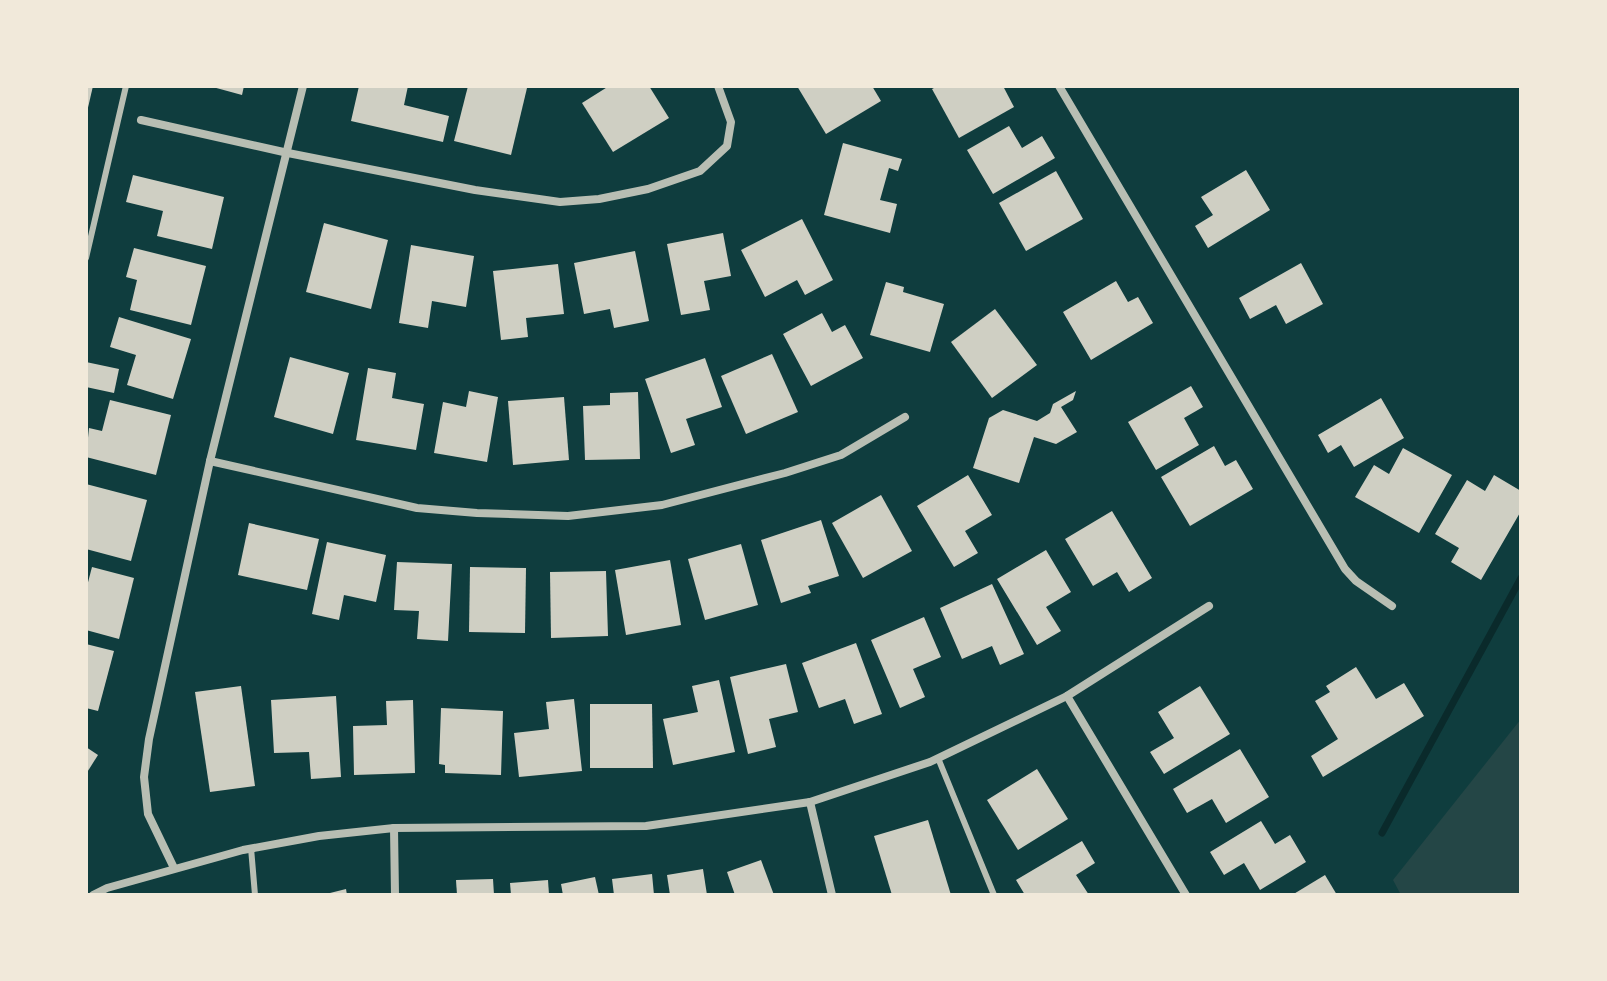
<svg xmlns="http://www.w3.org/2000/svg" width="1607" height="981" font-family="'Source Sans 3',sans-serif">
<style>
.green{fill:#244646}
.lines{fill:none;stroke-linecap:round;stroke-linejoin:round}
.stream{stroke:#0a2a2b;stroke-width:7}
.building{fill:#cfcfc3}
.service{stroke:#b8beb3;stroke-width:6}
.minor{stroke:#b8beb3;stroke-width:8}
</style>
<rect width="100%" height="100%" fill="#0f3d3e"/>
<polygon class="green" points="1521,719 1521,895 1401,895 1393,880"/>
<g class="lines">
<polyline class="stream" points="1382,833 1521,578"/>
</g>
<g class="building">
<polygon points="86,86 93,86 87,112 86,112"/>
<polygon points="209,86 244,86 242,95"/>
<polygon points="359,86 408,86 404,105 449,116 443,142 351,121"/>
<polygon points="468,86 527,88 511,155 454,141"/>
<polygon points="609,86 649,86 669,118 613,152 582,103"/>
<polygon points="797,86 872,86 881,101 826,134"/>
<polygon points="938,86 1003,86 1014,107 959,138 932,89"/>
<polygon points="1009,126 1022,148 1042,136 1055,158 993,194 967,150"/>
<polygon points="843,143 902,159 898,171 889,168 880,200 897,204 890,233 824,215"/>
<polygon points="1246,170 1270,210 1208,248 1195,226 1213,215 1201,197"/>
<polygon points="1056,171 1083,219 1026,251 999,203"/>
<polygon points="133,175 224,197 212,249 157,236 163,211 126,202"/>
<polygon points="802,219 833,280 805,295 797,280 765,297 741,250"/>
<polygon points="324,223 388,240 371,309 306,292"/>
<polygon points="723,233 731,276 704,281 710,310 681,315 667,244"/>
<polygon points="411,245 474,256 466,307 432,301 428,328 399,323"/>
<polygon points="134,248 206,266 191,325 130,310 137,280 126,277"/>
<polygon points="635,251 649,321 614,328 610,309 584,314 574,263"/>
<polygon points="1301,263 1323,304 1286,324 1276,305 1250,319 1239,298"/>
<polygon points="558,264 564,314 526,318 528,337 501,340 493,271"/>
<polygon points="1116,281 1128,302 1138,297 1153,323 1091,360 1063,312"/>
<polygon points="886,282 904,287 903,292 944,304 930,352 870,335"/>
<polygon points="995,309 1037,365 992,398 951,342"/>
<polygon points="822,313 832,332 845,325 863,358 811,386 783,334"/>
<polygon points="119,317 191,339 173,399 127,385 136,355 110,347"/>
<polygon points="772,354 798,412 746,434 721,376"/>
<polygon points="290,357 349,373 333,434 274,417"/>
<polygon points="705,358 722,407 686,419 695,445 671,453 645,379"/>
<polygon points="86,362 119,369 114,393 86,387"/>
<polygon points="368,368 396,373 392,398 424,404 416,450 356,440"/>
<polygon points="1191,386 1203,407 1184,418 1199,445 1156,470 1128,422"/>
<polygon points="469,391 498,397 487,462 434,453 443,402 466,407"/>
<polygon points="1076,391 1073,400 1061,407 1077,432 1056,444 1034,437 1019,483 973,468 989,418 1003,410 1037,421 1050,413 1053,404"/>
<polygon points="638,392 640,459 585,460 583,406 610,405 610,393"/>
<polygon points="564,397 569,460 513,465 508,401"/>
<polygon points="1381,398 1404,438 1354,467 1341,445 1328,453 1318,435"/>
<polygon points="110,400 171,415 156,475 86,457 89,428 102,431"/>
<polygon points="1214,446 1225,466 1236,460 1253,489 1190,526 1161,477"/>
<polygon points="1403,448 1452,475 1419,533 1355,497 1374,465 1389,474"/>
<polygon points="968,475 992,515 965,531 978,553 954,567 917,506"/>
<polygon points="1494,475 1521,491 1521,511 1481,580 1451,562 1459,548 1435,534 1467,480 1485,491"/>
<polygon points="86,484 147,500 131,561 86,549"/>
<polygon points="881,495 912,551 863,578 832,523"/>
<polygon points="1112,511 1152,578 1129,592 1117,572 1093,586 1065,539"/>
<polygon points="821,520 839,576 808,586 811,593 781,603 761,540"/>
<polygon points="249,523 319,539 307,590 238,575"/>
<polygon points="327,542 386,555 376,602 344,595 339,620 312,614"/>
<polygon points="741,544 758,605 705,620 688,559"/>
<polygon points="1046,550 1071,592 1046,607 1061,631 1037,645 997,579"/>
<polygon points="670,560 681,625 626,635 615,570"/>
<polygon points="397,562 452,564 448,641 417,639 419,611 394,610"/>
<polygon points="92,567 134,578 119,639 86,630 86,590"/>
<polygon points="470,567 526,568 525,633 469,632"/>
<polygon points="606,571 608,636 551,638 550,572"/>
<polygon points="992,584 1024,654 1000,665 992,646 962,659 940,608"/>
<polygon points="924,617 941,657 913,669 925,697 900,708 871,640"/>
<polygon points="856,643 882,714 854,724 845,699 819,708 802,663"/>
<polygon points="86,644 114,651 98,711 86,708"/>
<polygon points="786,664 798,712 769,719 776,747 748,754 730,677"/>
<polygon points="1356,667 1376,699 1404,683 1424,716 1323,777 1311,756 1338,739 1315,701 1330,692 1326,686"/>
<polygon points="719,680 735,752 673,765 663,719 698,712 692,686"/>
<polygon points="241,686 255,786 210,792 195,692"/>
<polygon points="1200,686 1230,734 1164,774 1150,752 1174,738 1158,712"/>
<polygon points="336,696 341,777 311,779 309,752 274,753 271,700"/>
<polygon points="574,699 582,771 519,777 514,733 549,729 546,702"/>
<polygon points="413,700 415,773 354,775 353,726 387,725 386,701"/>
<polygon points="590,704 652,704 653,768 590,768"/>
<polygon points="441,708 503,711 501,775 445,773 445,765 439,764"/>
<polygon points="86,747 98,755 86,774"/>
<polygon points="1240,749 1269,797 1226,823 1212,799 1187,813 1173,789"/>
<polygon points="1037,769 1068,819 1018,850 987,800"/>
<polygon points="928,820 951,895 892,895 874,836"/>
<polygon points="1261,821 1275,844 1290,835 1306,862 1260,890 1244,863 1224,875 1210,852"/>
<polygon points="1082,841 1095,863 1076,875 1089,895 1025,895 1016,880"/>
<polygon points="761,860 774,895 735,895 727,872"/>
<polygon points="703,869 707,895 670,895 667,875"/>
<polygon points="652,874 654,895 614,895 612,879"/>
<polygon points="1325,875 1337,895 1292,895"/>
<polygon points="595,877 599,895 563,895 561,884"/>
<polygon points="493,879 494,895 457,895 456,880"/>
<polygon points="548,880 549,895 511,895 510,883"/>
<polygon points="346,889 347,895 327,895 326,894"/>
</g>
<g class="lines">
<g class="service">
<polyline points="86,258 126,86"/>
<polyline points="938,758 994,895"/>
<polyline points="251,848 255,895"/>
</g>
<g class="minor">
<polyline points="1059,86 1345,569 1356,581 1392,606"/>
<polyline points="141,120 288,153 475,190 560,202 599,199 648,189 700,171 727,146 731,122 718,86"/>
<polyline points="210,461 417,508 477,513 568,516 662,505 785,473 841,455 905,417"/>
<polyline points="1067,696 1186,895"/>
<polyline points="810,802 832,895"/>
<polyline points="394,828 395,895"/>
<polyline points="174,868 148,814 144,777 149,739 210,461 303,86"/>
<polyline points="93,895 107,888 243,850 319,836 394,828 646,826 810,802 930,762 1067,696 1209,606"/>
</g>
</g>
<rect width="1607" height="981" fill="none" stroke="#f1e9da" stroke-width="176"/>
</svg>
